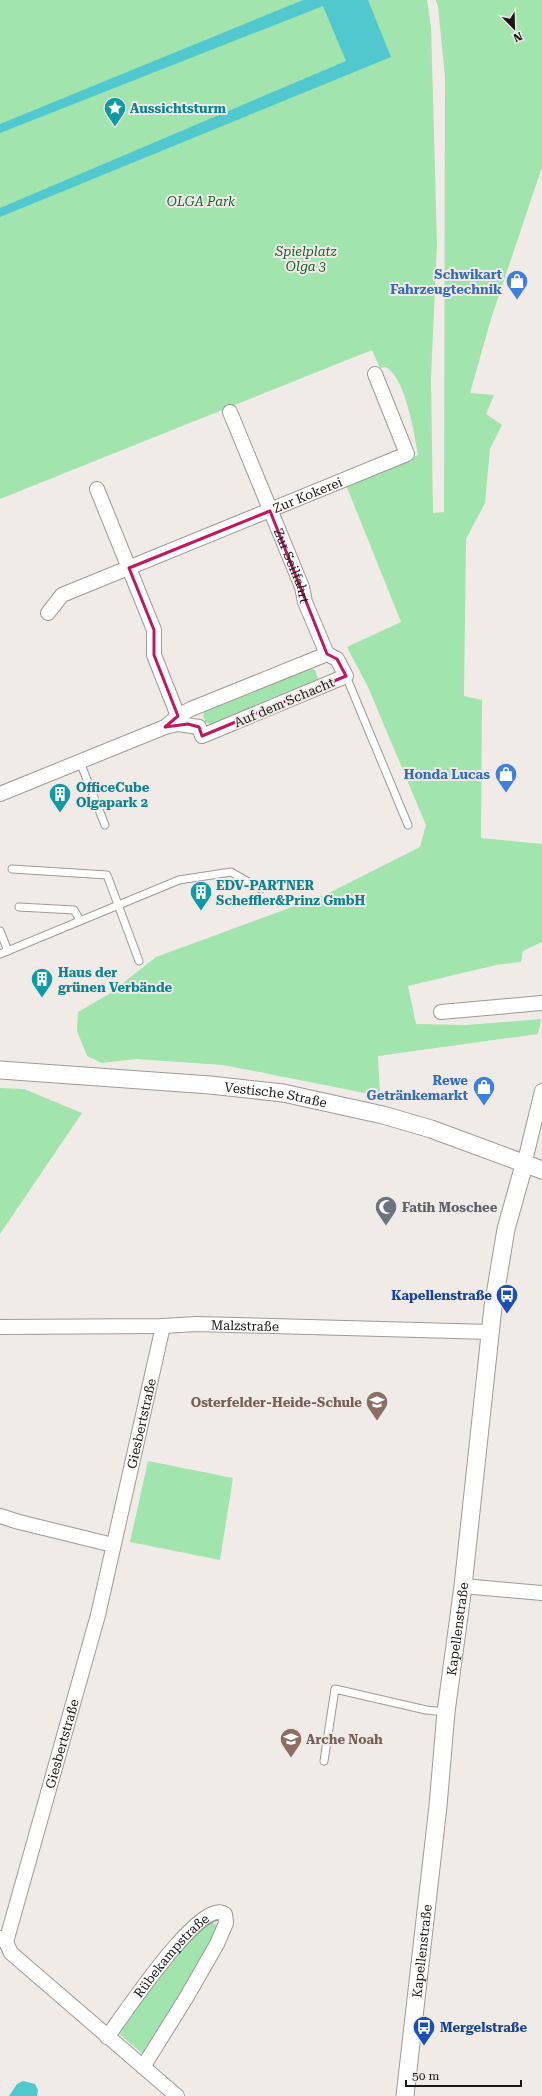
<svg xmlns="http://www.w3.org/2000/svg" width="542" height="2096" font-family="'Roboto Serif',serif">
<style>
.green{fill:#a1e4ad}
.water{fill:#50c8ce}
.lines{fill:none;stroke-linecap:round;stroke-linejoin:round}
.service-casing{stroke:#9f9a96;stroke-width:9}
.minor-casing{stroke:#9f9a96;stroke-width:16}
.tertiary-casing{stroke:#9f9a96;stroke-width:19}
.service{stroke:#fff;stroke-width:7}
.minor{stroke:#fff;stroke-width:14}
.tertiary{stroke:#fff;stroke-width:17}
.marked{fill:none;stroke:#c2185b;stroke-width:3;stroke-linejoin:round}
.labels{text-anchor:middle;stroke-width:4;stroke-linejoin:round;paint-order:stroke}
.culture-label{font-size:13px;font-weight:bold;fill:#0d838f;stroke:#f1ebe7;text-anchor:start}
.park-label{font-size:13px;font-style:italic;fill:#135f2c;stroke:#f1ebe7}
.shop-label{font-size:13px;font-weight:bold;fill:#366cbe;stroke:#f1ebe7;text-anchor:end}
.street-label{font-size:13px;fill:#191715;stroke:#f1ebe7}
.worship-label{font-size:13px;font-weight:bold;fill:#5b616d;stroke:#f1ebe7;text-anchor:start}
.transit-label{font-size:13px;font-weight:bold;fill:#164399;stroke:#f1ebe7;text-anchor:end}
.education-label{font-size:13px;font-weight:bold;fill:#785e54;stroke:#f1ebe7;text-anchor:end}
</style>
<rect width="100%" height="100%" fill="#f1ebe7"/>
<g class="green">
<path d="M0,0H427L431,26L437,244L431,378L433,513L444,512L445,77L438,7L436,0H542V167L491,319L470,393L494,395L486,414L502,425L490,449L485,503L466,539L464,696L482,700L481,838L542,844V942L523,951L521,962L496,965L408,986L416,1024L467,1025L541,1019L538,1034L378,1056L380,1096L223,1065L136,1059L102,1063L87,1056L77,1031L78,1012L109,994L156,957L327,894L420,847L426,825L368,687L347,647L401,622L346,485L418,455C414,433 406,379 386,367L380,368L372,350L0,499Z"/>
<polygon points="308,667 315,670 318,679 315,682 212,725 205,722 203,715 206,709"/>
<polygon points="0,1088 24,1089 82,1113 0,1234"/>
<polygon points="148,1461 233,1478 220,1560 130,1542"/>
<polygon points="208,1922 220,1926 152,2062 115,2030 197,1929"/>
</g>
<g class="water">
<polygon points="303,0 368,0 391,57 0,217 0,208 346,61 323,6 0,133 0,124"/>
<polygon points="23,2081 35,2084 38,2090 37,2096 9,2096 17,2084"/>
</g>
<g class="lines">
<g class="service-casing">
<g id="service">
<polyline points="346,676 408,825"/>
<polyline points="80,762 105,825"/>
<polyline points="12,869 107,875 139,961"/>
<polyline points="19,907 74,910 80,920"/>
<polyline points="0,931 8,951"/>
<polyline points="0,954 179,880 231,872 261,889"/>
<polyline points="324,1761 335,1689 426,1710 446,1712"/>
</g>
</g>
<g class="minor-casing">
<g id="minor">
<path id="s1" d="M230,412L302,587L305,602L327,654"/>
<polyline points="97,489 154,630 154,655 178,716"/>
<path id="s2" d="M48,613L62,595L407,454L375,374"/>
<polyline points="0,794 165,727 178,716 191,709 327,654 337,659 346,676 202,736 199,727 178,724 165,727"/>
<polyline points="441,1012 542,1003"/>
<polyline points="524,1165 542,1091"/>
<path id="s3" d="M0,1327L163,1326L196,1324L491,1332"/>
<polyline points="0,1516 19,1522 113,1545"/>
<polyline points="463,1586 542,1593"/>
<polyline points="0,1938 6,1942 11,1953 177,2096"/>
<path id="s4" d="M6,1942L98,1615L163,1326"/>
<path id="s5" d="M107,2037C122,2018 200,1897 225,1914L226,1923L217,1944L186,1998L143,2067"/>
</g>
</g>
<g class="tertiary-casing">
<g id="tertiary">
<path id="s6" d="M0,1070L210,1085L283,1093L383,1115L431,1129L542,1170"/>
<path id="s7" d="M405,2096L438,1806L446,1712L463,1586L493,1307L506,1229L524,1165"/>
</g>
</g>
<use href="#service" class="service"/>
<use href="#minor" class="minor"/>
<use href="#tertiary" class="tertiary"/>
</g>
<path class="marked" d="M270,511L327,654L337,659L346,676L202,736L199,727L188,724L165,727L178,716L154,655V630L129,568Z"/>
<defs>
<g id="sight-pin" transform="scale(1.15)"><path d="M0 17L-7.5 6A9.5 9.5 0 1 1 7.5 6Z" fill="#0f9aa8" stroke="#f1ebe7"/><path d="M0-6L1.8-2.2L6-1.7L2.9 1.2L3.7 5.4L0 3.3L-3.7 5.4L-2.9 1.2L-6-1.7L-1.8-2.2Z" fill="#fff"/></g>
<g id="shop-pin" transform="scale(1.15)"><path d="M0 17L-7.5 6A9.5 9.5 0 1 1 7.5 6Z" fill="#3f7fe0" stroke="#f1ebe7"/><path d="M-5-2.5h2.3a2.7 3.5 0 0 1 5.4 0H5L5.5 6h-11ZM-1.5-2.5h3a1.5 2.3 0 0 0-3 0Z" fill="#fff"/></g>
<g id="building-pin" transform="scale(1.15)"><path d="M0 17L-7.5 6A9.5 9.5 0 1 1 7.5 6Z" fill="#0f9aa8" stroke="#f1ebe7"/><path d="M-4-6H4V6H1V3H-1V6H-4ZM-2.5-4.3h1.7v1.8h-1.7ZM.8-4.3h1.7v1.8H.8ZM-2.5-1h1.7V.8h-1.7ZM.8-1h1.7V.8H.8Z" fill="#fff"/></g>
<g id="mosque-pin" transform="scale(1.15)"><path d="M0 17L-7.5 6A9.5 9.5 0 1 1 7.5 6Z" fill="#6b7280" stroke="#f1ebe7"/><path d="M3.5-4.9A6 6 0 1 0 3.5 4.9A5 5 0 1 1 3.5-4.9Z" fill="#fff"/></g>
<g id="bus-pin" transform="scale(1.15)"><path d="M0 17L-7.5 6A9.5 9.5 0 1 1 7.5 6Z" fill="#1a4fb4" stroke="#f1ebe7"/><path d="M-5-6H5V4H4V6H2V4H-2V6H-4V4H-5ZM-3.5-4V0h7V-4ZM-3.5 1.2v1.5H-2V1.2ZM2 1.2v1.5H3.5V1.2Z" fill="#fff"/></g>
<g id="school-pin" transform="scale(1.15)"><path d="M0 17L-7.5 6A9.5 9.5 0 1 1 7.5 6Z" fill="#8d6e63" stroke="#f1ebe7"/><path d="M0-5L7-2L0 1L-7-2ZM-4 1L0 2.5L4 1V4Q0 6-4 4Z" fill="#fff"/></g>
</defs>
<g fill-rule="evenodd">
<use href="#sight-pin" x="115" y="108"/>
<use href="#shop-pin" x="517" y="281"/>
<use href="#shop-pin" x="506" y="774"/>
<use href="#building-pin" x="60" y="794"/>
<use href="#building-pin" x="201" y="892"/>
<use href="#building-pin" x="42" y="979"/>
<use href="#shop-pin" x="484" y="1087"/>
<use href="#mosque-pin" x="386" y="1207"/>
<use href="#bus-pin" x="507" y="1295"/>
<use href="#school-pin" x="377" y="1402"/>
<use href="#school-pin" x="291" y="1739"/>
<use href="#bus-pin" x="424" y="2027"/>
</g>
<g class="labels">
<g class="culture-label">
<text x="130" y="113">Aussichtsturm</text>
<text x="76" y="792">OfficeCube<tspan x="76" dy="15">Olgapark 2</tspan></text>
<text x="216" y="890">EDV-PARTNER<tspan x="216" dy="15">Scheffler&amp;Prinz GmbH</tspan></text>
<text x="58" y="977">Haus der<tspan x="58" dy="15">grünen Verbände</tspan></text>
</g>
<g class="park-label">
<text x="201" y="206">OLGA Park</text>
<text x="306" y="256">Spielplatz<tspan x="306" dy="15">Olga 3</tspan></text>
</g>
<g class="shop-label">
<text x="502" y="279">Schwikart<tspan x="502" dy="15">Fahrzeugtechnik</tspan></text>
<text x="490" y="779">Honda Lucas</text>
<text x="468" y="1085">Rewe<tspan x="468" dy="15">Getränkemarkt</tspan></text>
</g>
<g class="street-label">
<text dy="5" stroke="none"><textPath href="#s2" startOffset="288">Zur Kokerei</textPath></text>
<text dy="5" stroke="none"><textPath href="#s1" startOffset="166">Zur Seilfahrt</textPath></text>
<text transform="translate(284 702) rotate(-23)" y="5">Auf dem Schacht</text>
<text dy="5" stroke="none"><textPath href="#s6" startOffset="277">Vestische Straße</textPath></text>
<text dy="5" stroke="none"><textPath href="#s3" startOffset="245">Malzstraße</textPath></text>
<text dy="5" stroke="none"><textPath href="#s4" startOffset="536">Giesbertstraße</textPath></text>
<text dy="5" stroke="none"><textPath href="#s7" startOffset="470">Kapellenstraße</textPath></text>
<text dy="5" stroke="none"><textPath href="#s4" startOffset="206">Giesbertstraße</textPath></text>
<text dy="5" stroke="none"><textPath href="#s7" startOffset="146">Kapellenstraße</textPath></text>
<text dy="5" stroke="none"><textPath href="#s5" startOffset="104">Rübekampstraße</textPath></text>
</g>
<g class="worship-label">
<text x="402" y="1212">Fatih Moschee</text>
</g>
<g class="transit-label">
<text x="492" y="1300">Kapellenstraße</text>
<text x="440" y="2032" text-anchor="start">Mergelstraße</text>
</g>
<g class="education-label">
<text x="362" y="1407">Osterfelder-Heide-Schule</text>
<text x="306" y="1744" text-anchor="start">Arche Noah</text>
</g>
</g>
<g transform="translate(514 28) rotate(157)" stroke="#f1ebe7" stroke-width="3" paint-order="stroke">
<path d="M0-3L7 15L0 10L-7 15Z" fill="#191715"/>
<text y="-6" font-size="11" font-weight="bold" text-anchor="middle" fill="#191715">N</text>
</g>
<path d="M406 2080v6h115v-6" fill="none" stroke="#191715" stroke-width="2"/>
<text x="412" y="2080" font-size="12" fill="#191715" stroke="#f1ebe7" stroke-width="3" paint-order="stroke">50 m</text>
</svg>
